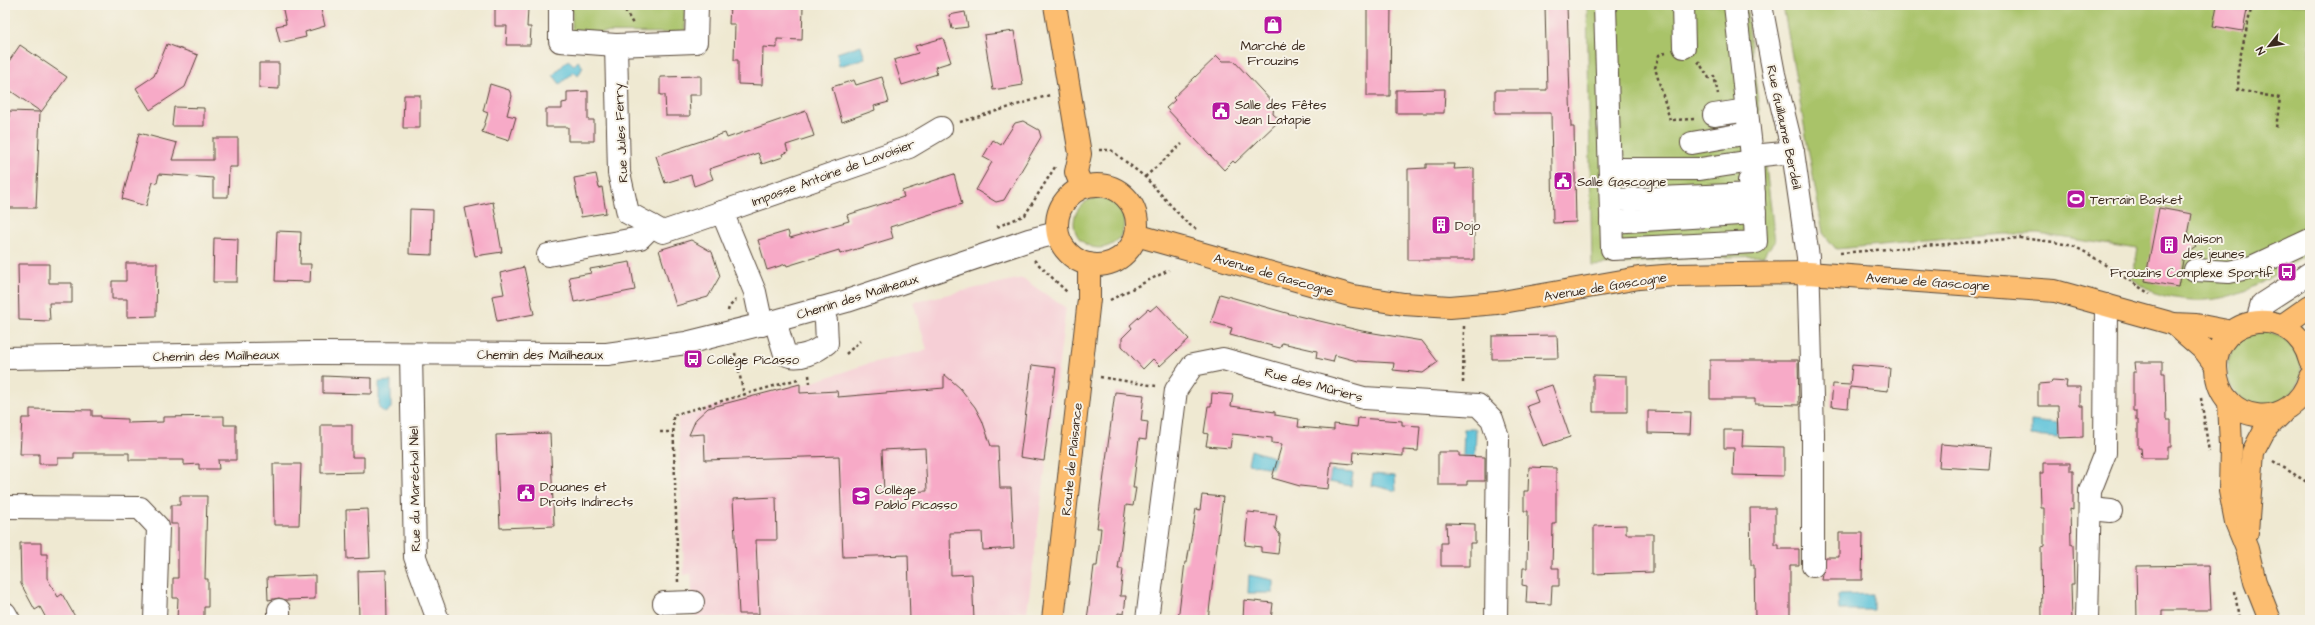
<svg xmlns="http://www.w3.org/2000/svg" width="2315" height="625" font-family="'Architects Daughter',sans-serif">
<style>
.built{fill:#f6cfd6}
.green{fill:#a9c369;stroke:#727644}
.water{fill:#5bc2d9;stroke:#4b767c}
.building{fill:#f7aac7;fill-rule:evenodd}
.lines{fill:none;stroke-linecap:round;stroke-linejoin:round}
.minor-casing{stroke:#564739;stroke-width:24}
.major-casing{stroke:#564739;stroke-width:24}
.path{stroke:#564739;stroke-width:2.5;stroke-dasharray:3 3;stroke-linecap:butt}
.minor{stroke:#fff;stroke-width:22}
.major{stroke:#fcbd6f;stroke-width:22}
.labels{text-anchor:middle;stroke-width:4;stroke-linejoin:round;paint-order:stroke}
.poi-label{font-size:13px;fill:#3b2a1e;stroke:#f7f3e8;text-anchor:start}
.street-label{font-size:13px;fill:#3b2a1e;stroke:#f7f3e8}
</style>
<rect width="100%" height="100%" fill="#f7f3e8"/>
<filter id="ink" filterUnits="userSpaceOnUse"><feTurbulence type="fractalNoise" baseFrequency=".025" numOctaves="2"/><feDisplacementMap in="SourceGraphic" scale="8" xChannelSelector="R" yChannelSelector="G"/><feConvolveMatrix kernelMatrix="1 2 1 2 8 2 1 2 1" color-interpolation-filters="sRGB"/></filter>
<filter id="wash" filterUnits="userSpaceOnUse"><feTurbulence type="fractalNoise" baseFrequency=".012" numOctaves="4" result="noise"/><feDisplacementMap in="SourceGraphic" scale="16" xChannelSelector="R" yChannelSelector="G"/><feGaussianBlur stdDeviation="0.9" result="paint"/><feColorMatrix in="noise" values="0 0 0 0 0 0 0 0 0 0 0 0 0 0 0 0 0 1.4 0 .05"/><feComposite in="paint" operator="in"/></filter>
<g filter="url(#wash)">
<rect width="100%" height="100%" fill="#efe9d2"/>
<polygon class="built" points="1022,278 1066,308 1027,612 1018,611 1017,620 757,620 757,616 694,619 691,574 684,575 678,418 810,383 867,364 927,350 913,302"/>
<g class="green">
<polygon points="572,5 685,5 685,33 572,32"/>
<polygon points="1587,5 1746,5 1775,241 1763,256 1674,259 1592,266"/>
<path d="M1783,5H2310V252C2259,285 2226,312 2161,295C2151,293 2141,284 2132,279L2138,249L2039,234H2004L1836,249L1823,233Z"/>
<circle cx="1099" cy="223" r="25"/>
<circle cx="2264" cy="369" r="37"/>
</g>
<g class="water">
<polygon points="861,45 865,58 839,66 837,53"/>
<polygon points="568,60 574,65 578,61 583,67 578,76 574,72 560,84 553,75"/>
<polygon points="391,381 391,408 385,413 379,408 379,382"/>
<polygon points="2031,421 2059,424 2059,438 2031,436"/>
<polygon points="1464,429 1476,429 1475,457 1463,457"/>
<polygon points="1251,450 1276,458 1272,468 1248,464"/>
<polygon points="1331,471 1353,473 1351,486 1329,482"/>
<polygon points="1373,474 1395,476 1396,491 1371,485"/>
<polygon points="1249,575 1273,580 1273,593 1248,593"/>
<polygon points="1873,594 1873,610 1839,610 1838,595"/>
</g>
<g id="blocks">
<g class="building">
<polygon points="282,5 320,5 325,26 305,32 306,37 280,43 276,26 286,24"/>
<polygon points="730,5 803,6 802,40 777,39 777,48 763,47 762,85 738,84 738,60 734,60 735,24 729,24"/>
<polygon points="1367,5 1391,5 1390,96 1367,96"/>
<polygon points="1545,5 1567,5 1571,127 1574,127 1576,222 1553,223 1551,113 1495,113 1495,90 1547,90"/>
<polygon points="2217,5 2248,5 2243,31 2213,26"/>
<polygon points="495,7 528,8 527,27 531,27 530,45 506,45 507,26 495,26"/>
<polygon points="965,12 968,27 952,29 949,15"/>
<polygon points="1014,31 1023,85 993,90 984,35"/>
<polygon points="943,38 951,62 935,67 937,74 902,85 894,60 918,53 915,46"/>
<polygon points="167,44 198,55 185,87 150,110 136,88 154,76"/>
<polygon points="20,45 67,77 41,112 5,87 5,67"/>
<polygon points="1217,56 1222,61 1234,61 1274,104 1273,114 1280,120 1235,163 1233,161 1224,170 1166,108 1175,100 1173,98"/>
<polygon points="259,63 279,63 279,89 259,88"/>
<polygon points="701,76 701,95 689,95 690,116 666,116 665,95 660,95 660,77"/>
<polygon points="882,77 889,102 874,106 875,110 842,122 832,87 854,80 856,85"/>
<polygon points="490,84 509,90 512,96 507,115 516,117 509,141 482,132 488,113 483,111"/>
<polygon points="1445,89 1444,113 1396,113 1396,90"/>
<polygon points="588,91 588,120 594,120 594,141 568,141 568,127 546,127 546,109 562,109 562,103 567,102 567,92"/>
<polygon points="404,95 420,95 420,128 403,128"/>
<polygon points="174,107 204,108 204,126 172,126"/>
<polygon points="9,111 40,112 36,208 5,208 5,167 9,167"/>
<polygon points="806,111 814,136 786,145 788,152 782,154 783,157 762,164 758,153 709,169 713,179 694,186 691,175 665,183 656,156 725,133 727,138"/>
<polygon points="1023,121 1039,130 1041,137 1004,200 996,202 976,190 992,162 983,157 993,140 1001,145 1015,123"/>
<polygon points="139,133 177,143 172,160 213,160 213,138 238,138 238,167 229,167 228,197 213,197 213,178 159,174 157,183 153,182 146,206 122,199"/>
<polygon points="1426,164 1455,164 1454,169 1474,168 1474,260 1408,260 1408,169 1426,168"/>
<polygon points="596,174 599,188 602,187 606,213 581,217 574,178"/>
<polygon points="954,174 962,204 890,227 893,238 840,254 839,250 787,266 786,264 767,270 758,240 788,231 790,238 849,221 847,215 904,197 902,191"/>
<polygon points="493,202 502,252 475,256 465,208"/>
<polygon points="2159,208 2192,214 2188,235 2196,247 2184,255 2178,287 2145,281"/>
<polygon points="410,209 433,210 432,255 409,254"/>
<polygon points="277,231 301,232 300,264 311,264 310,282 275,281"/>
<polygon points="214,238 238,239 237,282 213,282"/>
<polygon points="691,240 712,252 720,276 708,297 676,306 659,250"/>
<polygon points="630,262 635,290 574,302 569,277 591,273 590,269"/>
<polygon points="126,263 157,263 156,316 127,317 127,299 112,299 112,281 126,281"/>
<polygon points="18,264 49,264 49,283 72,283 72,303 49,303 50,321 19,320"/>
<polygon points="524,267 534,314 497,321 492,296 504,294 500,273"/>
<polygon points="1220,294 1290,314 1362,331 1422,341 1438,362 1423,373 1393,370 1394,363 1357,361 1335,355 1333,362 1316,358 1317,351 1282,343 1280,348 1230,335 1232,328 1211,322"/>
<polygon points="1157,305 1189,339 1160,366 1153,359 1143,369 1122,346 1122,338 1132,328 1130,325 1148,309 1150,311"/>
<polygon points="1557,335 1558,358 1492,359 1492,336"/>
<polygon points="1710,360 1798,360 1799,405 1755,404 1755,399 1710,399"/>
<polygon points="2135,362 2162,362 2162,373 2165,373 2166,420 2171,420 2171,447 2168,447 2168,458 2142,458 2141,448 2138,448 2138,420 2136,420 2136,411 2133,411 2133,372 2136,372"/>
<polygon points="1032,365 1056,368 1044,461 1020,457"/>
<polygon points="1852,365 1890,368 1888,391 1850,387 1848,408 1831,406 1833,384 1850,385"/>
<path d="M944,374L960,388L975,407L982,420L991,446H998L1000,488H1011L1014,548L983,550L982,532L950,533L951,575L972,574L974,620H910L908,555L843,557L839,456L705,460L704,434L689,435L696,419L708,408L800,384V393L837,391L838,397L944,388ZM925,448L927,491L884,493L882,450Z"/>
<polygon points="1593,375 1627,376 1627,412 1593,412"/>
<polygon points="323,376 372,378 372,394 323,393"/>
<polygon points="2052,380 2067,381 2066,387 2080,387 2080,406 2083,406 2083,437 2059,438 2058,406 2038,406 2038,384 2051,383"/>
<polygon points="1552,385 1570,437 1543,446 1527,406 1538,402 1534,391"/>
<polygon points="1115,392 1144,395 1141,421 1148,422 1146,440 1139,439 1133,488 1136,488 1133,506 1126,505 1118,569 1123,569 1120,596 1126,596 1124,614 1118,613 1117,620 1087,620 1094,566 1097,566 1101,528 1097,528"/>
<polygon points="1212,393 1233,395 1231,406 1275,412 1275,415 1299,419 1298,427 1334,430 1334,424 1357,427 1358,418 1402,421 1402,425 1420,426 1418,451 1403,450 1403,456 1354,452 1353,464 1331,462 1328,489 1300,486 1272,478 1282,444 1272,443 1272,438 1232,434 1230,448 1206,446 1208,434 1204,433 1208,406 1211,406"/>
<polygon points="30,409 92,410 92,416 101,416 101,418 127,419 127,423 163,422 163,417 224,416 224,425 236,425 236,460 218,460 219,469 199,469 199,464 184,465 184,460 129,460 129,453 74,453 74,458 58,458 58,464 39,464 39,454 20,454 22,418 30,418"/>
<polygon points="1648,411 1691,412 1690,434 1648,433"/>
<polygon points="321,425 352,425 352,457 364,457 364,472 321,473"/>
<polygon points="1724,430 1743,430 1742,446 1784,447 1784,476 1733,475 1734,448 1724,448"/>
<polygon points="550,433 554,526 500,528 496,435"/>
<polygon points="1941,444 1991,448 1989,470 1939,467"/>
<polygon points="1438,452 1459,452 1459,456 1485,457 1485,481 1467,481 1467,485 1438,485"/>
<polygon points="2043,463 2070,463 2070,471 2073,471 2073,510 2070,509 2071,545 2073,545 2074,584 2071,584 2072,620 2042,620 2041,547 2044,546 2044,508 2041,508 2040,473 2043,473"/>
<polygon points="273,464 301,464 299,525 274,525"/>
<polygon points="1529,467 1556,468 1556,524 1553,524 1552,568 1559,568 1559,586 1552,586 1551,604 1526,603 1527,586 1522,585 1523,568 1527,568 1528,511 1524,511 1524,491 1528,491"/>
<polygon points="1202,495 1223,497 1208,620 1178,620 1185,562 1187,562 1196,509 1200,510"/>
<polygon points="180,496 207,496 205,579 208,579 208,607 204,607 204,620 177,620 178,598 173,598 173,578 178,578 178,524 171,524 171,505 180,505"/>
<polygon points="776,497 777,540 756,540 759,614 739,614 733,499"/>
<polygon points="1750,508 1775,508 1775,545 1779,545 1779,549 1799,549 1799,565 1790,565 1790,620 1755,620 1754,565 1751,565"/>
<polygon points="368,509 370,558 347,559 346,510"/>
<polygon points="1248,512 1277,515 1275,528 1280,535 1278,554 1261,552 1261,547 1245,545"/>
<polygon points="1446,523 1475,524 1475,543 1470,543 1470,566 1441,566 1441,543 1447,543"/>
<polygon points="1626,525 1626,534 1653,534 1653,572 1594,574 1594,526"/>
<polygon points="1839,533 1863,533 1862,580 1822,580 1826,557 1839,557"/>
<polygon points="20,543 41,543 41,554 47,554 47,578 58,597 62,594 77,620 47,620 40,607 35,610 21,584"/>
<polygon points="2209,565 2211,610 2162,610 2162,620 2137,620 2136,566"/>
<polygon points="386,570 387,620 359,620 358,571"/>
<polygon points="315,575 315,599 286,600 279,598 268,600 267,577"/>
<polygon points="1244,600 1273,603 1271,620 1243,620"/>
</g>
</g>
</g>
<g filter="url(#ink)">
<use href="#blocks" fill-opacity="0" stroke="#564739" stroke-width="1"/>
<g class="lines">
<g class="minor-casing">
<g id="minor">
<polyline points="560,5 560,41 616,45 696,42 697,5"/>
<polyline points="1605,5 1612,249 1756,242 1752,156 1793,152"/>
<polyline points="1683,5 1684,47"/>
<polyline points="1735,5 1752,156"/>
<polyline points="1761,5 1774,74 1793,152 1808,257 1813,433 1813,566"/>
<polyline points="616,45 619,173 628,213 663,232 722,212 755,292 762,325"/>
<polyline points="1714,115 1747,110"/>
<polyline points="1692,143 1749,133"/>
<polyline points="1610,169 1700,169 1752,161"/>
<polyline points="1611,200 1754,194 1749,181"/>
<polyline points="722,212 909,147 941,128"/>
<polyline points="1611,222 1755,213"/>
<polyline points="548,255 640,238 652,226"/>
<polyline points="2195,270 2229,272 2252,267 2310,240"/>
<path d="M775,321L785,354C798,361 816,352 827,343L826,321L821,308"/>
<polyline points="2257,321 2262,304 2310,273"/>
<polyline points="411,354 415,557 438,620"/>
<polyline points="5,358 313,353 607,354 686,343 775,321 847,301 1029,240 1057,233"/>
<polyline points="5,507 140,508 158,527 155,620"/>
<polyline points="2090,509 2111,511"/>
<polyline points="664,603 693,602"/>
<polyline points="279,610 279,620"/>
<polyline points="5,613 9,620"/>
<polyline points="1147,620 1176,390 1193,365 1223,359 1364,398 1478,405 1492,419 1498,437 1496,620"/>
<polyline points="2087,620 2090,491 2105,453 2106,305"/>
</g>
</g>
<g class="major-casing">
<g id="major">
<polyline points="1055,5 1080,154 1076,172 1082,187"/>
<circle cx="1097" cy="225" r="40"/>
<polyline points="1136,235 1353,296 1404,304 1450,307 1497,303 1639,278 1676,275 1808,273 2055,291 2174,324 2196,325 2232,332"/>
<polyline points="2174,324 2205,351 2216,366"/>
<polyline points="2283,325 2310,306"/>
<path d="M2310,361C2295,302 2214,314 2216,368C2218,426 2294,433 2310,377"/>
<polyline points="2229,401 2231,446 2230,491 2236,522 2247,549 2255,582 2270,620"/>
<polyline points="2247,532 2253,452 2264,431 2282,413"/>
<polyline points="1053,620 1089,299 1089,264"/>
</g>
</g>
<g class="path">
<polyline points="622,5 633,24"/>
<polyline points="2252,5 2239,62 2238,90 2280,98 2276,128"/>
<polyline points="1666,53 1659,55 1655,68 1670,120 1695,119"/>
<polyline points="1698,61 1709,78 1714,76 1718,94"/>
<polyline points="960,122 1050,95"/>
<polyline points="1099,150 1111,150 1145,177 1187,223 1196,229"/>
<polyline points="1145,177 1182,144"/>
<polyline points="997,227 1025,215 1055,167"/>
<polyline points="1840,253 2020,238 2054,242 2073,246 2087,253 2150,294"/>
<polyline points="1034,260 1068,293"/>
<polyline points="1110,300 1169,270"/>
<polyline points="728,311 729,307 736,300"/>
<polyline points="735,353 744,395"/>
<polyline points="846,354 860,341"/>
<polyline points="809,375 810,383"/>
<polyline points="1100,377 1156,386"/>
<polyline points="1463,383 1464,326"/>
<polyline points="2201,398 2209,452"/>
<polyline points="660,432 673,432"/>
<polyline points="2273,461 2310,484"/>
<polyline points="678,582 673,415 798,379"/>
<polyline points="2235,591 2239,620"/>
</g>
<use href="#minor" class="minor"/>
<use href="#major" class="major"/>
</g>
</g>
<defs>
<g id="shop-square" transform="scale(1)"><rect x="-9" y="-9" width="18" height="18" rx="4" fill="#b5179e" stroke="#f7f3e8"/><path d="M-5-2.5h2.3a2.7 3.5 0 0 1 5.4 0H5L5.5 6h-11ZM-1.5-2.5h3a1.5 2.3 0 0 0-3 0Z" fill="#fff"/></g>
<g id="civic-square" transform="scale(1)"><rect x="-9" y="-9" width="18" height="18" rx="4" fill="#b5179e" stroke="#f7f3e8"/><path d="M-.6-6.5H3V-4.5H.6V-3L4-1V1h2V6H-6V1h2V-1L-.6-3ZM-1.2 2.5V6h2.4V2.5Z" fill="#fff"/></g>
<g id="stadium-square" transform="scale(1)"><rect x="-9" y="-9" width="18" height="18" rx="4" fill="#b5179e" stroke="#f7f3e8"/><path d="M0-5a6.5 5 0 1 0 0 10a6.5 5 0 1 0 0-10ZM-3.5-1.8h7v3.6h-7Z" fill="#fff"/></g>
<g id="building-square" transform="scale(1)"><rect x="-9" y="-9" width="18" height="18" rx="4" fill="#b5179e" stroke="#f7f3e8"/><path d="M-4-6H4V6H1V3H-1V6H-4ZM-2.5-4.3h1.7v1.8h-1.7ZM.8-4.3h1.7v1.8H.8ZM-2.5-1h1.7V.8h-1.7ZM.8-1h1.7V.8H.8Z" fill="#fff"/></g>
<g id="bus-square" transform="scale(1)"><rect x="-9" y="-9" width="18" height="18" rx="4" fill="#b5179e" stroke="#f7f3e8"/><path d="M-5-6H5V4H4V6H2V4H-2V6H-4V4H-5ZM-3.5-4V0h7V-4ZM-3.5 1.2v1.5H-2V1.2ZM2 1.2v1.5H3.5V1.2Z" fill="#fff"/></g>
<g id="school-square" transform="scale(1)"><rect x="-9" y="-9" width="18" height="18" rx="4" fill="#b5179e" stroke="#f7f3e8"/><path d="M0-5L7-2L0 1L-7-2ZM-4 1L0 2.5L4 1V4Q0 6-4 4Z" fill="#fff"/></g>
</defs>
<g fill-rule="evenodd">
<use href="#shop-square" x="1273" y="25"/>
<use href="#civic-square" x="1221" y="111"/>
<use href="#civic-square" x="1563" y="181"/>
<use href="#stadium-square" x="2076" y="199"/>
<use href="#building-square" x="1441" y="225"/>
<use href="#building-square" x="2169" y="245"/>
<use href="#bus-square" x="2287" y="272"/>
<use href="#bus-square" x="693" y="359"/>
<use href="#civic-square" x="526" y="493"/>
<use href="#school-square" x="861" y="496"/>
</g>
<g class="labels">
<g class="poi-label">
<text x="1273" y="50" text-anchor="middle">Marché de<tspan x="1273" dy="15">Frouzins</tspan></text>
<text x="1235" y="109">Salle des Fêtes<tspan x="1235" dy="15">Jean Latapie</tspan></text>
<text x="1577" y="186">Salle Gascogne</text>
<text x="2090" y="204">Terrain Basket</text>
<text x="1455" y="230">Dojo</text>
<text x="2183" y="243">Maison<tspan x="2183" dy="15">des jeunes</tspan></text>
<text x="2273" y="277" text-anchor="end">Frouzins Complexe Sportif</text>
<text x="707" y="364">Collège Picasso</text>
<text x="540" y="491">Douanes et<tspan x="540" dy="15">Droits Indirects</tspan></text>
<text x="875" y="494">Collège<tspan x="875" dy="15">Pablo Picasso</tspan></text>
</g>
<g class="street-label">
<text transform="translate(1785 127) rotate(78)" y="5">Rue Guillaume Berdeil</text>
<text transform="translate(620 133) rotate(-93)" y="5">Rue Jules Ferry</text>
<text transform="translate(833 172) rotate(-20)" y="5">Impasse Antoine de Lavoisier</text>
<text transform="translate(1274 274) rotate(16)" y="5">Avenue de Gascogne</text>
<text transform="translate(1928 281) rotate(4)" y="5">Avenue de Gascogne</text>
<text transform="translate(1605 286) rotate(-9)" y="5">Avenue de Gascogne</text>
<text transform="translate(857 296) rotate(-17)" y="5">Chemin des Mailheaux</text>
<text x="540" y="359">Chemin des Mailheaux</text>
<text transform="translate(216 355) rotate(-1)" y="5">Chemin des Mailheaux</text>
<text transform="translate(1314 384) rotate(15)" y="5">Rue des Mûriers</text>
<text transform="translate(1071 459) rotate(-84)" y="5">Route de Plaisance</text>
<text transform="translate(414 489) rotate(-91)" y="5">Rue du Maréchal Niel</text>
</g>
</g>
<rect width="2315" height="625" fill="none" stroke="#f7f3e8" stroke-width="20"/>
<g transform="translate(2269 46) rotate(240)" stroke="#f7f3e8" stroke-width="3" paint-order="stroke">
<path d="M0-3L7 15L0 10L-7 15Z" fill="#3b2a1e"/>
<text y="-6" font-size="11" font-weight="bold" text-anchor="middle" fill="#3b2a1e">N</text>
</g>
</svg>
